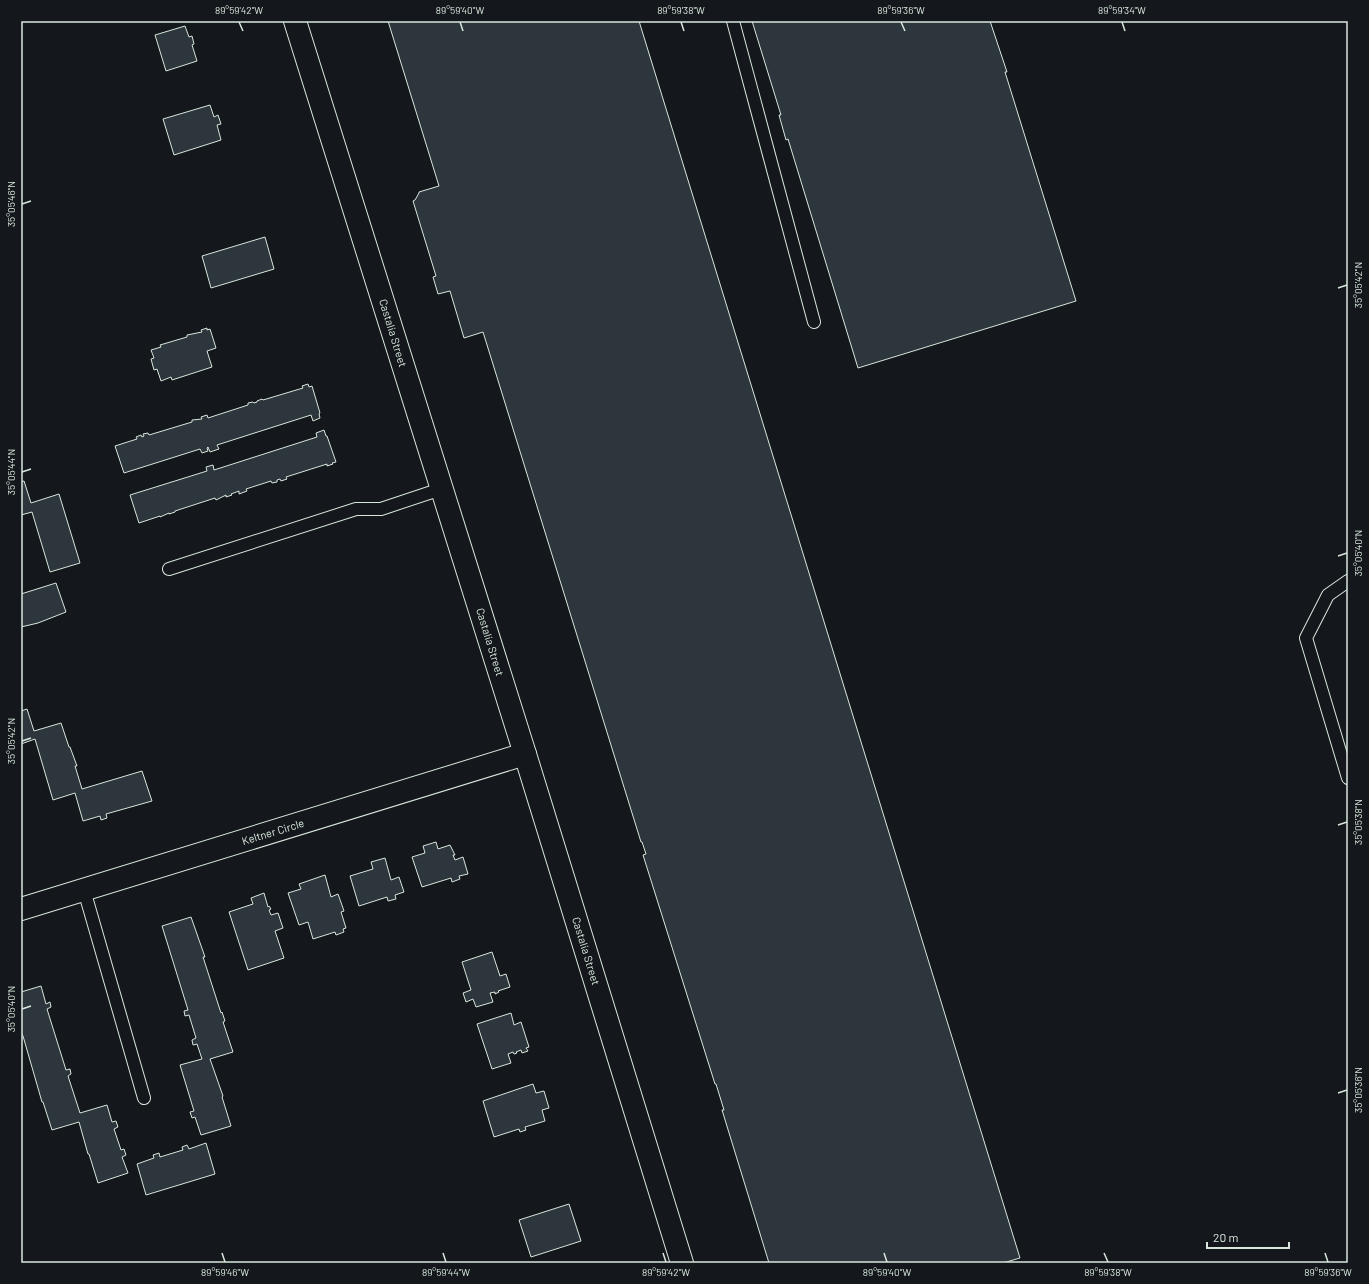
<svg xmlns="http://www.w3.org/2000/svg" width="1369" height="1284" font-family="Barlow,sans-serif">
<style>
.building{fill:#2c363c;stroke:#d8e6dc}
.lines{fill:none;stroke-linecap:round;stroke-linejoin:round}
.lane-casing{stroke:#d8e6dc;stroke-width:14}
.street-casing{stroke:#d8e6dc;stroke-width:24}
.secondary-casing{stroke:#d8e6dc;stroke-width:24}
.lane{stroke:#14181c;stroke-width:12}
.street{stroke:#14181c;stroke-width:22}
.secondary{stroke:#14181c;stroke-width:22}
.ticks{fill:none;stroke:#d8e6dc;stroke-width:1.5}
.labels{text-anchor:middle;stroke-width:3;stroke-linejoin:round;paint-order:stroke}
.street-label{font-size:11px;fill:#d8e6dc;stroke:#14181c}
.neatline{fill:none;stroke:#d8e6dc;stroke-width:1.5}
.ticks-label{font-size:10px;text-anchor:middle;fill:#d8e6dc}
</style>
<rect width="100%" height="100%" fill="#14181c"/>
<g class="building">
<polygon points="388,21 639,21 1020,1258 1003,1263 769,1263 722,1110 724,1110 716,1084 715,1084 643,855 646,854 642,842 641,842 483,332 464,338 450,291 438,294 433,277 436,276 413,201 415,200 419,193 419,192 439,186"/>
<polygon points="752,21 990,21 1007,72 1005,72 1076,301 858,368 788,139 786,140 779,115 781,115"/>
<polygon points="185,26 189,37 192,36 194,44 192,45 197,61 166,71 155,35"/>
<polygon points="210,105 214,117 218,115 221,124 217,125 221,140 174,155 163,119"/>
<polygon points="265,237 274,269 211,288 202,256"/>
<polygon points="207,328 207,330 210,329 216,348 207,351 212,367 172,380 171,377 161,381 157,369 154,370 151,359 154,358 151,350 161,347 160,345 187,337 187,335 202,332 201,330"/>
<polygon points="308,384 309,387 312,386 320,413 319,414 320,418 313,421 311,415 217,445 219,449 210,452 208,447 207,448 208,451 202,453 200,449 124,473 115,446 137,439 136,437 141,435 142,437 144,436 143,434 148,433 149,435 192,422 192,420 202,419 201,417 207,415 208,418 248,405 248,403 253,402 254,403 257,402 257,401 262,399 263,400 303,388 302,386"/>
<polygon points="324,430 326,436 327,436 336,462 332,463 333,464 327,466 327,464 286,477 287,479 281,481 280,479 277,480 277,482 272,483 271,481 246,489 247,491 239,494 239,491 231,494 232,495 226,497 226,495 216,500 215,498 175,511 175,512 169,514 169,513 160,517 160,516 139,523 130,495 207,471 206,467 213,465 214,470 317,437 316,433"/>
<polygon points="24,481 31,503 59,494 80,563 50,572 32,512 21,515 21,482"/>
<polygon points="56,583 66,612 38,623 21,627 21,594"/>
<polygon points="27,709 34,731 61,723 69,747 70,747 77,766 75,766 82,789 142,771 152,801 106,814 107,818 101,820 100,816 83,821 75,793 53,800 35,739 21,744 21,711"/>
<polygon points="436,842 438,849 450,845 455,855 453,855 455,860 463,857 468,874 459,876 460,879 452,882 451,878 422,887 412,857 425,853 423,846"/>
<polygon points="385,858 391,880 399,877 404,892 395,895 396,899 388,901 387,897 359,906 350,876 373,869 371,862"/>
<polygon points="325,875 331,897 338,894 344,911 341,912 346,928 343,929 344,932 336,935 335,932 313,939 308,922 299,925 288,893 301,889 299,884"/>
<polygon points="264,893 268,907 269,906 271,909 269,910 271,915 278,913 283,928 275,931 284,958 248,970 229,912 253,904 251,898"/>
<polygon points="191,917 205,957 203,957 221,1013 222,1012 225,1021 223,1022 233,1052 210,1059 223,1096 222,1097 231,1126 201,1135 195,1117 192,1118 190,1112 194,1111 180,1065 202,1059 197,1044 193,1045 192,1040 196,1038 189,1015 185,1016 184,1011 188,1010 162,926"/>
<polygon points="492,952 500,976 506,974 510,987 498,991 499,992 495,994 495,992 490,993 493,1002 476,1007 473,999 466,1002 463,993 471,990 462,962"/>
<polygon points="41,986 46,1004 50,1002 51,1007 47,1009 66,1070 70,1069 71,1074 68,1076 80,1113 107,1105 112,1122 116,1121 118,1127 114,1129 121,1150 124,1149 126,1155 122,1157 128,1173 98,1183 89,1154 88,1154 79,1122 52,1130 43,1102 42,1102 23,1036 21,1033 21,992"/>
<polygon points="511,1013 514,1025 521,1022 529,1047 526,1048 528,1051 522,1053 521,1050 516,1052 517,1053 514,1054 513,1052 508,1054 511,1063 492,1069 477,1024"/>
<polygon points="533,1084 536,1093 544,1091 549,1108 542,1110 545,1121 525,1127 526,1130 520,1132 519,1129 494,1137 483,1101"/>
<polygon points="206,1143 215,1174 146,1195 137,1164 154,1158 153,1155 159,1153 160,1157 183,1150 182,1147 187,1145 189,1149"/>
<polygon points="569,1204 581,1241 531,1257 519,1220"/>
</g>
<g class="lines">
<g class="lane-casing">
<g id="lane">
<polyline points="733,21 814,322"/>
<polyline points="169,569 356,509 381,509 441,489"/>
<polyline points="1348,581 1328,595 1306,638 1348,778"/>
<polyline points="84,890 144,1098"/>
</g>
</g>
<g class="street-casing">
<polyline id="street" points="21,909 525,754"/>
</g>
<g class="secondary-casing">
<polyline id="secondary" points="295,21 525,754 682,1263"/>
</g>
<use href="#lane" class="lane"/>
<use href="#street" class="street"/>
<use href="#secondary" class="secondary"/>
</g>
<path class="ticks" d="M239,22L243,31M460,22L463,31M681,22L684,31M901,22L905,31M1122,22L1125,31M22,204L31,201M1338,288L1347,285M22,472L31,469M1338,556L1347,553M22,741L31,738M1338,825L1347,822M22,1009L31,1006M1338,1093L1347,1090M222,1253L225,1262M443,1253L446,1262M663,1253L666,1262M884,1253L887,1262M1104,1253L1108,1262M1325,1253L1328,1262"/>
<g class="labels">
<g class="street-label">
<text transform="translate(393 333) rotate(73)" y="4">Castalia Street</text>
<text transform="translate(490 642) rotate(73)" y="4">Castalia Street</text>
<text transform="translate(273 832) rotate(-17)" y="4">Keltner Circle</text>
<text transform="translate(586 951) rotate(73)" y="4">Castalia Street</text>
</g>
</g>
<rect width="1369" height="1284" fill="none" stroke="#14181c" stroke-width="44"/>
<path d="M1207 1242v6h82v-6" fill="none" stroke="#d8e6dc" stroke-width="2"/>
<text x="1213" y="1242" font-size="12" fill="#d8e6dc" stroke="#14181c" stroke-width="3" paint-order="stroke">20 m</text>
<rect x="22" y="22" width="1325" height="1240" class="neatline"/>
<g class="ticks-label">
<text x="239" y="14">89°59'42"W</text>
<text x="460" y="14">89°59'40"W</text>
<text x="681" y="14">89°59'38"W</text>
<text x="901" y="14">89°59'36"W</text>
<text x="1122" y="14">89°59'34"W</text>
<text transform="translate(11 204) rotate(-90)" y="4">35°05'46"N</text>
<text transform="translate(1358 285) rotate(-90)" y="4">35°05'42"N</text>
<text transform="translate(11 472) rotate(-90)" y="4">35°05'44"N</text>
<text transform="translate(1358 553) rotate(-90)" y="4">35°05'40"N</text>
<text transform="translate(11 741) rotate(-90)" y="4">35°05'42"N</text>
<text transform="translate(1358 822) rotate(-90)" y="4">35°05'38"N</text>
<text transform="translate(11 1009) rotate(-90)" y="4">35°05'40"N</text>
<text transform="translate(1358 1090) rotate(-90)" y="4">35°05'36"N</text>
<text x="225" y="1276">89°59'46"W</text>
<text x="446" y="1276">89°59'44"W</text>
<text x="666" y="1276">89°59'42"W</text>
<text x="887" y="1276">89°59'40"W</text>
<text x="1108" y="1276">89°59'38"W</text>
<text x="1328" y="1276">89°59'36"W</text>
</g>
</svg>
